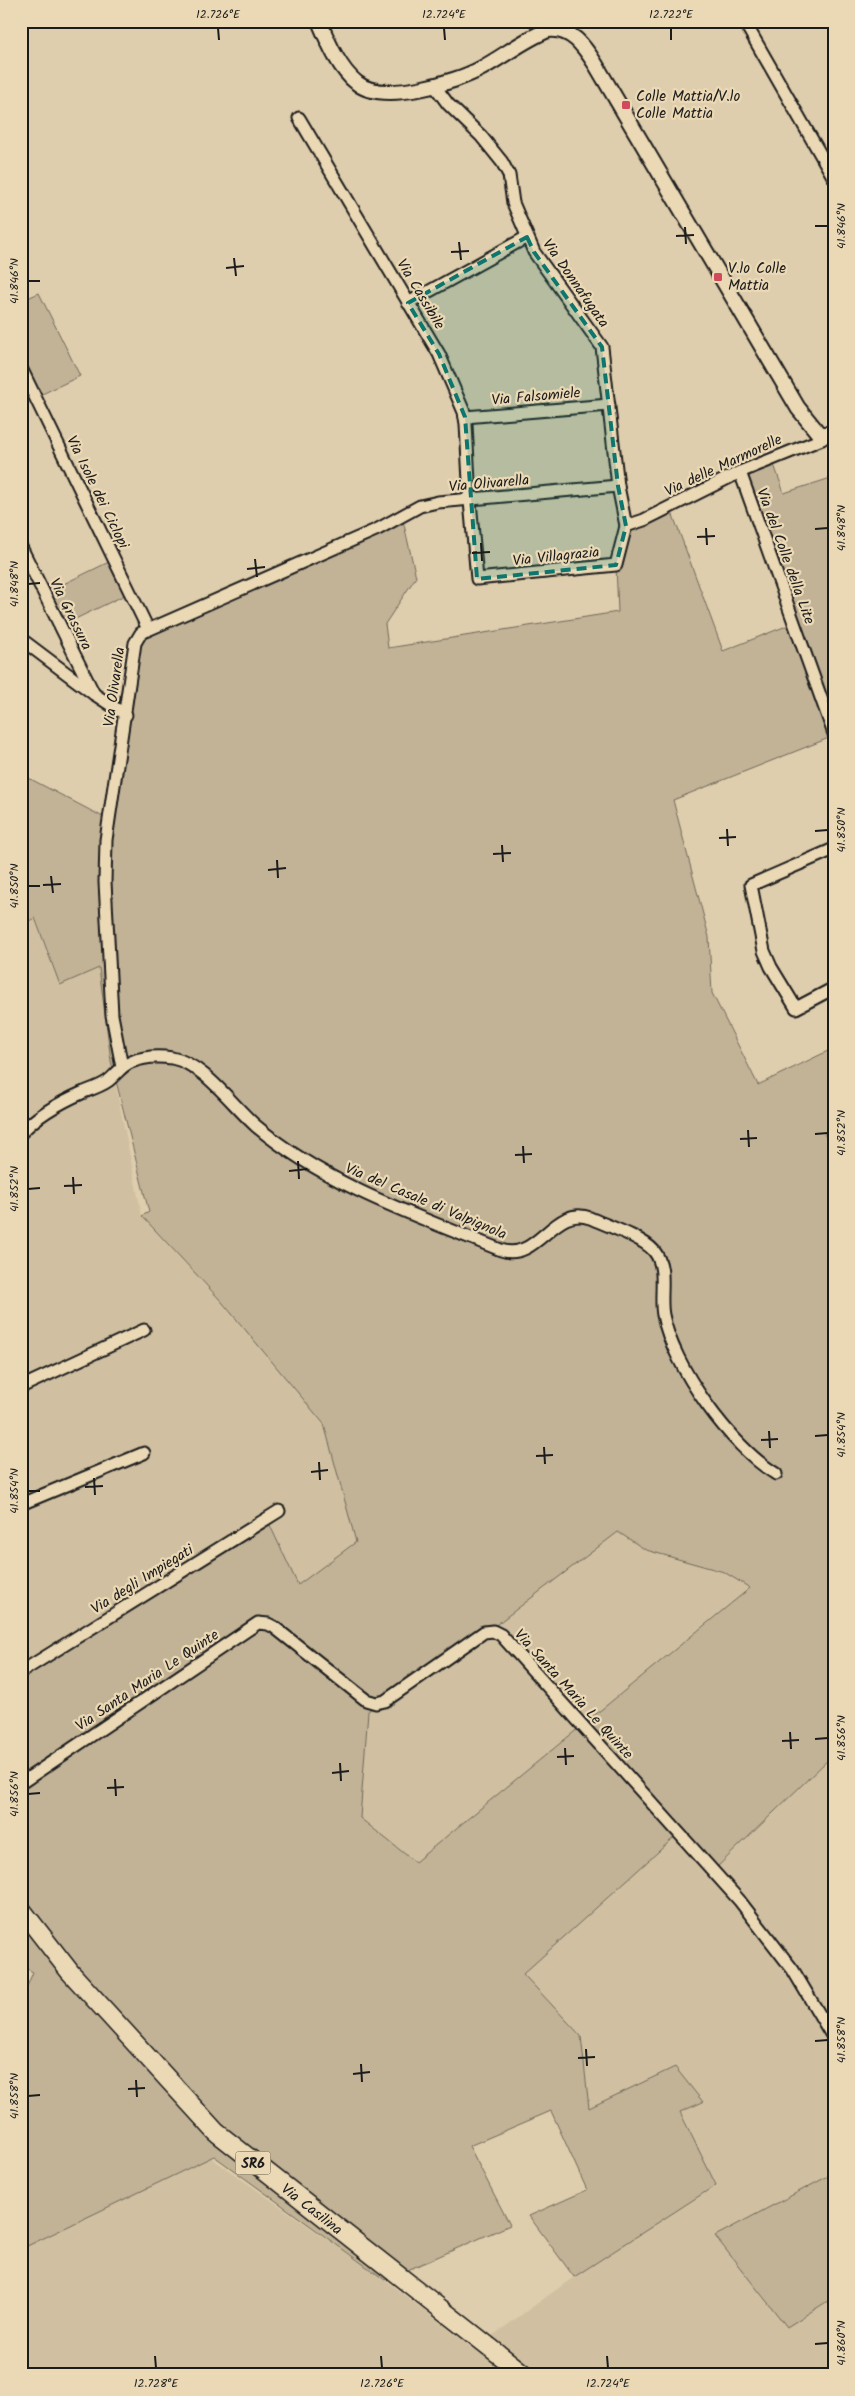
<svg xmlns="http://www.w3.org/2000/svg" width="855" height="2396" font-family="Kalam,sans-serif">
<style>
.built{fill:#d0c0a1}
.green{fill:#c2b397;stroke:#6f685a;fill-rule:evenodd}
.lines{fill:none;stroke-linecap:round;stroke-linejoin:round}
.minor-casing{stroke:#1c1c1c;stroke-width:15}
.tertiary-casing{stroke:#1c1c1c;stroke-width:18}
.primary-casing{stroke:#1c1c1c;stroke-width:21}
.minor{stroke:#ebd9b6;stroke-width:11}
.tertiary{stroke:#ebd9b6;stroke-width:14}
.primary{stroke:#ebd9b6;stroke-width:18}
.marked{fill:#0f766e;fill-opacity:0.2;stroke:#0f766e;stroke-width:4;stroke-dasharray:10 6;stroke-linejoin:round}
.ticks{fill:none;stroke:#1c1c1c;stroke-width:2}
.poi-dot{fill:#d1495b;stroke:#ebd9b6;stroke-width:2}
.labels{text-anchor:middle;stroke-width:4.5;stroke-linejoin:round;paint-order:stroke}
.shield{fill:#ebd9b6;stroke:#5a554a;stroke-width:1}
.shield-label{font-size:14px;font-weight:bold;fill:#1c1c1c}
.poi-label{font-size:15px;fill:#1c1c1c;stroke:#ebd9b6;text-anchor:start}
.street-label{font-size:15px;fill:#1c1c1c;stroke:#ebd9b6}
.neatline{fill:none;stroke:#1c1c1c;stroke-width:2}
.ticks-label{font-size:12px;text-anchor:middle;fill:#1c1c1c}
</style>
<rect width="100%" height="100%" fill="#dfcead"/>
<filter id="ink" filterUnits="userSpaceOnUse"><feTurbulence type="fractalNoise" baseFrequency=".02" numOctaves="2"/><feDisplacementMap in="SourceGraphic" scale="10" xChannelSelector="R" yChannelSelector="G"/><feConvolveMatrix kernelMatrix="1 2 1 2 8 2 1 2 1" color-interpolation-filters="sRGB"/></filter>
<g filter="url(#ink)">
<g class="built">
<polygon points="34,918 60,984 99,967 111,1061 142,1216 222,1302 324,1424 356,1542 298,1586 267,1519 21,1668 21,925"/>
<polygon points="618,1531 646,1550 724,1572 750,1588 415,1862 360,1818 368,1711"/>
<polygon points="834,1754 834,2173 715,2236 787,2326 834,2297 834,2375 21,2375 21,2243 200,2150 385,2280 474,2349 574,2277 716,2185 680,2111 703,2103 675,2067 589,2108 581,2036 522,1974 679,1833 713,1871"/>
</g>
<g class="green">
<polygon points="39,293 80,376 40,395 21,355 21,301"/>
<path d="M772,459L784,493L834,477V736L673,800L709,937L712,993L758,1085L834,1048V1126L824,1134L834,1150V1754L713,1871L679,1833L523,1974L581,2036L589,2108L675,2067L703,2102L680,2112L716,2185L574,2277L529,2216L587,2190L551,2111L469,2146L510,2225L385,2280L214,2156L21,2249V2001L33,1972L21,1966V1673L267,1519L298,1585L356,1542L324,1424L222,1302L142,1216L149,1212L111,1061L99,968L60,985L35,918L21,925V774L105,818L135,643L148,629L402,516L416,577L385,624L388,648L618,612L616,565L626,526L670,507L723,651L794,623L740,472ZM618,1532L646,1550L724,1572L750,1588L415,1862L360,1818L368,1711L488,1631Z"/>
<polygon points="111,561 127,594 65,624 49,591"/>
<polygon points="834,2173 834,2297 787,2327 715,2236"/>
</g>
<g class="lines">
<g class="minor-casing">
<g id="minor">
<polyline points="744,21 834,178"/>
<polyline points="563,31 571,21"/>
<polyline points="299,118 439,354 464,412 466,424 470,501 477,579 616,565 626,526 618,486 602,347 534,252 513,203 509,175 502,162 481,136 448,104 434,85"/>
<polyline points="408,303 527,237"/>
<polyline points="21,368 148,629"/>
<polyline points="465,417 609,405"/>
<polyline points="740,472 834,734"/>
<polyline points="626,526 644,520 740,472 822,439 826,436"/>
<polyline points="21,547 94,694"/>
<polyline points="21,639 94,694 126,715"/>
<polyline points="834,849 751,885 764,951 771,967 796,1008 834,988"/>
<polyline points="122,1067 112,1015 105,882 106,840 135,643 141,633 378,529 420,506 438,502 618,486"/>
<path d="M21,1133C38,1114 61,1102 84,1092C92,1089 101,1086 108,1081C116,1075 121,1066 131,1062C143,1057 159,1056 172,1058C204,1064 232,1105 256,1126C326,1185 417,1216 501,1250C537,1263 554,1204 590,1218C608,1226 642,1237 654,1251C668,1268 659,1295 663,1315C673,1367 731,1447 776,1474"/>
<polyline points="21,1387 144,1330"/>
<polyline points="21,1504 144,1453"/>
<polyline points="21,1672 279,1511"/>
<polyline points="21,1783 258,1623 268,1624 274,1627 366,1700 376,1703 385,1701 484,1632 493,1631 501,1635 739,1900 793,1970 834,2039"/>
</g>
</g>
<g class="tertiary-casing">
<path id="tertiary" d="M319,21C328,42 339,69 357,83C382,104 455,83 482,68C504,56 525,39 548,30C572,27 585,48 596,65L798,408L819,434H834"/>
</g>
<g class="primary-casing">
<polyline id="primary" points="21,1909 70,1972 216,2132 525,2375"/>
</g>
<use href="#minor" class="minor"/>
<use href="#tertiary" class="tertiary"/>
<use href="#primary" class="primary"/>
</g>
</g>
<path class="marked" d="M527,237L534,252L602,347L618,486L626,526L616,565L477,579L465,417L439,354L408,303Z"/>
<path class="ticks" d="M218,28L219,40M444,28L445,40M671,28V40M815,226H828M685,227L686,244M676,236L694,235M459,242L461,260M451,252L469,251M234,258L236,276M226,268L244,266M28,281H40M706,528L707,545M815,529L828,528M697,537L715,536M481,543L482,561M472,553L490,552M255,559L257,577M247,569L265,567M28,584L40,583M727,829L728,846M815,831L828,830M719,838L736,837M502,845L503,862M493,854L511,853M277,860L278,878M268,870L286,868M51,876L53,893M43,885L61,884M28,886H40M748,1130L749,1147M815,1134L828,1133M740,1139L757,1138M523,1146L524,1163M515,1155L532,1154M298,1161L299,1179M289,1171L307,1169M73,1177L74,1194M64,1186L82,1185M28,1189L40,1188M769,1431L770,1448M815,1436L828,1435M761,1440L778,1439M544,1447L545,1464M536,1456L553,1455M319,1462L320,1480M311,1472L328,1470M94,1478L95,1495M85,1487L103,1486M28,1491H40M790,1732L791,1749M815,1739L828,1738M782,1741L799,1740M565,1748L566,1765M557,1757L574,1756M340,1763L341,1781M332,1773L349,1771M115,1779L116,1796M107,1788L124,1787M28,1794L40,1793M815,2041L828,2040M586,2049L587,2066M578,2058L595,2057M361,2064L362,2082M353,2074L370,2072M136,2080L137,2097M128,2089L145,2088M28,2096L40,2095M815,2344L828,2343M155,2356L156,2368M381,2356L382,2368M607,2356L608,2368"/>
<g class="poi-dot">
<rect x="621" y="100" width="10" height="10" rx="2.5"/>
<rect x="713" y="272" width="10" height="10" rx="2.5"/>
</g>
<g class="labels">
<rect class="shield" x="235.5" y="2151.5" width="35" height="23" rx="4"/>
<g class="shield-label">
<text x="253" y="2168">SR6</text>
</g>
<g class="poi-label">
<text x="636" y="101">Colle Mattia/V.lo<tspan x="636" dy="17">Colle Mattia</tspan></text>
<text x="728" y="273">V.lo Colle<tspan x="728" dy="17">Mattia</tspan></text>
</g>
<g class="street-label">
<text transform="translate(576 283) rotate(55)" y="5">Via Donnafugata</text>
<text transform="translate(421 294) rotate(59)" y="5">Via Cassibile</text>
<text transform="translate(536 396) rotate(-5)" y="5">Via Falsomiele</text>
<text transform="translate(723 465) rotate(-25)" y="5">Via delle Marmorelle</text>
<text transform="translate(489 483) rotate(-5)" y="5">Via Olivarella</text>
<text transform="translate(98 492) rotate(64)" y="5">Via Isole dei Ciclopi</text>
<text transform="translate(556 556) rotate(-6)" y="5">Via Villagrazia</text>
<text transform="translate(786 556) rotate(70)" y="5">Via del Colle della Lite</text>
<text transform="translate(71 614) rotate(64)" y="5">Via Grassura</text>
<text transform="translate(114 687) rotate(-82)" y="5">Via Olivarella</text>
<text transform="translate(426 1201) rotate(23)" y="5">Via del Casale di Valpignola</text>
<text transform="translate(142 1579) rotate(-32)" y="5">Via degli Impiegati</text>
<text transform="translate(147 1680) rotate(-34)" y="5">Via Santa Maria Le Quinte</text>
<text transform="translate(574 1694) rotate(48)" y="5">Via Santa Maria Le Quinte</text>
<text transform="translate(312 2209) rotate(38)" y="5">Via Casilina</text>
</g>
</g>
<rect width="855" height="2396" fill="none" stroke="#ebd9b6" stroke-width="55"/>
<rect x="28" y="28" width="800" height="2340" class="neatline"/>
<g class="ticks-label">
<text x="218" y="18">12.726°E</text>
<text x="444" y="18">12.724°E</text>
<text x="671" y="18">12.722°E</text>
<text transform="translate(841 226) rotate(-90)" y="4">41.846°N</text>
<text transform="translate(14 281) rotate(-90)" y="4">41.846°N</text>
<text transform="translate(841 528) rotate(-90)" y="4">41.848°N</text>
<text transform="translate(14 584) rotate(-90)" y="4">41.848°N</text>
<text transform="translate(841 830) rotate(-90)" y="4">41.850°N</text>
<text transform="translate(14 886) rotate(-90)" y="4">41.850°N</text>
<text transform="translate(841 1133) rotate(-90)" y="4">41.852°N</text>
<text transform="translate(14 1189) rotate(-90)" y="4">41.852°N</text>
<text transform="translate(841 1435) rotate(-90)" y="4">41.854°N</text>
<text transform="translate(14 1491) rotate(-90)" y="4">41.854°N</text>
<text transform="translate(841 1738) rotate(-90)" y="4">41.856°N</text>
<text transform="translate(14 1794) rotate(-90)" y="4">41.856°N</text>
<text transform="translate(841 2040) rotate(-90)" y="4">41.858°N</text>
<text transform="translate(14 2096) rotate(-90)" y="4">41.858°N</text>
<text transform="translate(841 2343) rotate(-90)" y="4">41.860°N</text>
<text x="156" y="2387">12.728°E</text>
<text x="382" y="2387">12.726°E</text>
<text x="608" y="2387">12.724°E</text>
</g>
</svg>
